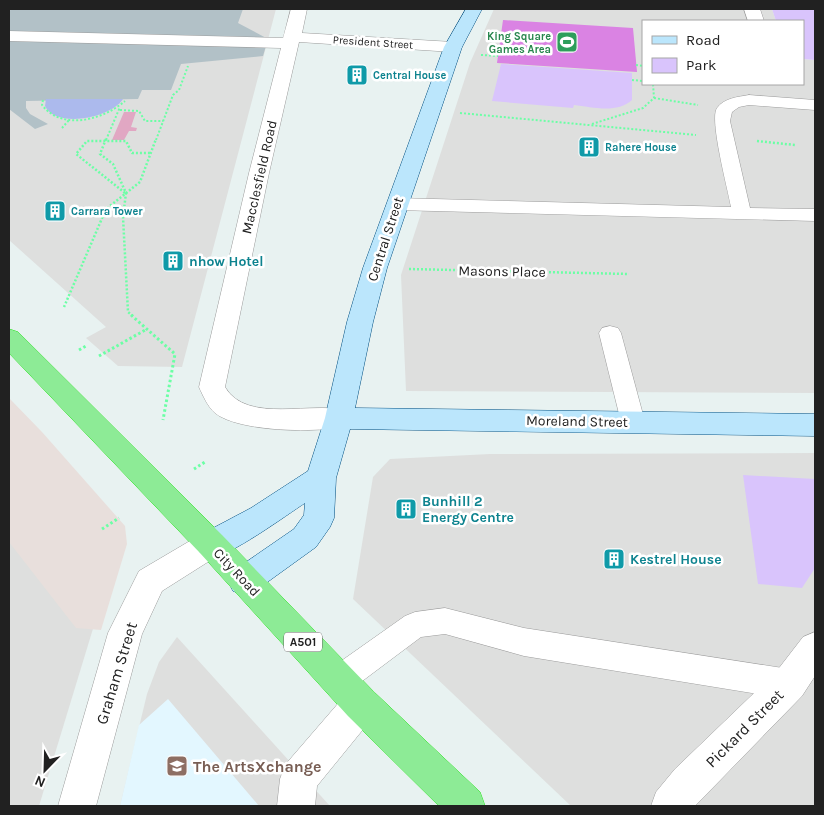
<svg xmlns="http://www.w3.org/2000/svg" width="824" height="815" font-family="Karla,sans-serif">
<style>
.residential{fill:#dedfde}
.education{fill:#e3f7ff}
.construction{fill:#b2c1c7}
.grass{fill:#acbaed}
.park{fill:#d9c4fc}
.pitch{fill:#da83e3}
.plaza{fill:#e8dfdc}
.water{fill:#e1a7c3}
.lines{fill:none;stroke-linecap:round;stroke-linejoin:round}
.lane-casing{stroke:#9b9b9b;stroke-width:1}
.street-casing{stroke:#9b9b9b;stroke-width:1}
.secondary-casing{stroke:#004e80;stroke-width:1}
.highway-casing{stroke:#2ce321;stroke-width:1}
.path-far2{stroke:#6bffa5;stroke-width:2;stroke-dasharray:2 2;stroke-linecap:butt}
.path-far1{stroke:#6bffa5;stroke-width:2.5;stroke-dasharray:2 2;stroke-linecap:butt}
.path{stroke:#6bffa5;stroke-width:3;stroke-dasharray:2.5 2.5;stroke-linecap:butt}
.lane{fill:#fff;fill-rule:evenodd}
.street{fill:#fff;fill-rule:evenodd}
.secondary{fill:#bbe6fc;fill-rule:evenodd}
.highway{fill:#8deb96;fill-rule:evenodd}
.labels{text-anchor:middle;stroke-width:5;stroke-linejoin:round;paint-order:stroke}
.far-leisure-label{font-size:11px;font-weight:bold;fill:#27864d;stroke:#fff;text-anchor:end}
.far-street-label{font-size:11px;fill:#212121;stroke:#fff}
.far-culture-label{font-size:11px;font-weight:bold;fill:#0d838f;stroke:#fff;text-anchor:start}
.shield{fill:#fff;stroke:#646464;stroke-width:1}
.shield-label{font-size:12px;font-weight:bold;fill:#212121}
.street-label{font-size:14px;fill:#212121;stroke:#fff}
.culture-label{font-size:14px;font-weight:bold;fill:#0d838f;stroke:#fff;text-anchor:start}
.near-street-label{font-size:16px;fill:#212121;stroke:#fff}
.near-education-label{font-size:16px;font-weight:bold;fill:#785e54;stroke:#fff;text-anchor:start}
</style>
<rect width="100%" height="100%" fill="#e8f2f1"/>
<g class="residential">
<polygon points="9,9 276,9 182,367 118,366 86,338 106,327 9,240"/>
<polygon points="494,9 772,9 776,21 643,21 643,84 803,84 803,59 815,60 815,393 406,391 401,275 470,63"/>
<polygon points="9,450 113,563 39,806 9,806"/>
<polygon points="815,453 815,806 571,806 353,599 373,477 390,459 490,454"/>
<polygon points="177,637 330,806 120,806 147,694 159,662"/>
</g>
<polygon class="education" points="168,699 259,806 120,806 139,725"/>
<polygon class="construction" points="11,9 243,9 238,23 268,39 263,56 181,64 171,90 142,90 138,99 26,101 26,108 30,114 48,124 35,129 9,109 9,12"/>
<path class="grass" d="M46,99H123C111,118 56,129 45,106Z"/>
<g class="park">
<polygon points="772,9 815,9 815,60 803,59 803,21 776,21"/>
<path d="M501,64L632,73V100C617,114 592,107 574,105L573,108L492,101Z"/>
<polygon points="743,475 815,479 815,568 802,588 758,584"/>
</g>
<polygon class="pitch" points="503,20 633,28 637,72 497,63"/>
<polygon class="plaza" points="9,398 42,432 125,526 127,544 101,630 76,628 9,542"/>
<polygon class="water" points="124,112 136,112 131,127 137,128 136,131 129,131 124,140 112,140"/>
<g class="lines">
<g class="lane-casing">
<g id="lane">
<path d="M749,95L815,100V110L749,105L739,107L732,112L730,121L750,208L815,209V221L396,210L389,208L387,204L389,200L396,198L731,207C728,190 709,119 717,108C724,98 738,97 749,95Z"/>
<polygon points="610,326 618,328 621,333 645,422 642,428 633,431 624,428 621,422 599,333 602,328"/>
<polygon points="445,608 524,628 789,669 800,674 804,684 800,694 789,699 524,656 445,634 421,637 349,691 338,696 327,691 323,681 327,671 405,616 415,612"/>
</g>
</g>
<g class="street-casing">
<g id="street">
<path d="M291,9H307L302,33L453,42L459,43L462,47L459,51L453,52L299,42L269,173L225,387C247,425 314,400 349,411L353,418L349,425C321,434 238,432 215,413C208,407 203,396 199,387L249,173L281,48L9,41V31L283,38Z"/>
<polygon points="744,9 760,9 764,21 748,21"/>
<polygon points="211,531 222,535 227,544 222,553 162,591 142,634 96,806 58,806 108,633 139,571 200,535"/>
<polygon points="815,632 815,676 802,696 695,806 651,806 656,792 675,769 776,672 803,637"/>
<polygon points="361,686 374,692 379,704 374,716 317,786 315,806 277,806 280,779 285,765 348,692"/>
</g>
</g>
<g class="secondary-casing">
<path id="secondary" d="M466,9H482L462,47L387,268L373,322L355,408L815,414V436L350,429L336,478L334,518L330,527L316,547L255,591L244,595L233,591L228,581L233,571L294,529L304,515L305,503C288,514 228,558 211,557C208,557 203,554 200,553L195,544L200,535L251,508L308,471L325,418L347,322L363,268L444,47Z"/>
</g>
<g class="highway-casing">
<polygon id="highway" points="9,329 18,332 222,535 374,692 480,792 485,806 439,806 348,716 200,553 9,353"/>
</g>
<g class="path-far2">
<polyline points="481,55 498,56"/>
<polyline points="636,65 643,66"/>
<polyline points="632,80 643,81"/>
<polyline points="654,98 698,105"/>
<path d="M43,100L42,105C62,131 103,120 125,101"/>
<polyline points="120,110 139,111 145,121 163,121"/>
<polyline points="460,113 696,135"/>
<polyline points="592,124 643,108 654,98 653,84"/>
<polyline points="62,128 69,120"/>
<polyline points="106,140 120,107"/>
<polyline points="156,140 173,95 179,90 188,66"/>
</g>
<g class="path-far1">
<polyline points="106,139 100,154 113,164 126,193 123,217 128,312 133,316"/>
<polyline points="757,141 795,145"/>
<polyline points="125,193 76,154 87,141 126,141 132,153 150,153"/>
<polyline points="409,269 629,274"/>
<polyline points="64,307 106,209 140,182 156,139"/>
</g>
<g class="path">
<polyline points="131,315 175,354 163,420"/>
<polyline points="79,350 86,346"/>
<polyline points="99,356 147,329"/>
<polyline points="194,469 205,462"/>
<polyline points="102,529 119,518"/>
</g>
<use href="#lane" class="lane"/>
<use href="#street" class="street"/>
<use href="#secondary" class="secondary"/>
<use href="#highway" class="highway"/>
</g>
<defs>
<g id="stadium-square" transform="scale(1.125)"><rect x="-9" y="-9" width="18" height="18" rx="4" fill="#2e9e5b" stroke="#fff"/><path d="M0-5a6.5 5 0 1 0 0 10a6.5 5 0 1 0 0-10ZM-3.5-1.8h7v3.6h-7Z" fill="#fff"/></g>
<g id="building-square" transform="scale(1.125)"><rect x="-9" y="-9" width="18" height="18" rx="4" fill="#0f9aa8" stroke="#fff"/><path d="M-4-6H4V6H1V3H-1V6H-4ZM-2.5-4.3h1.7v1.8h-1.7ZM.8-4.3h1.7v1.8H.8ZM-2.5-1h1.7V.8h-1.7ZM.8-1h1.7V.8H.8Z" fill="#fff"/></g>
<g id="school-square" transform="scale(1.125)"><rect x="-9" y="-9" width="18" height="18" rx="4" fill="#8d6e63" stroke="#fff"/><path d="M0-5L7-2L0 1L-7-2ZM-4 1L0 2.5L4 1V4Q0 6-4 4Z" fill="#fff"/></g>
</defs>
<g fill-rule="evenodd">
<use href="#stadium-square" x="567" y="42"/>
<use href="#building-square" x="357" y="75"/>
<use href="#building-square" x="589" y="147"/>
<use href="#building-square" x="55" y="211"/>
<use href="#building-square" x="173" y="261"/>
<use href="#building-square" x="406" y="509"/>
<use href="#building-square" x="614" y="559"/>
<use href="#school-square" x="177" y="766"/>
</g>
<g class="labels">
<g class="far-leisure-label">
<text x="551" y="40">King Square<tspan x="551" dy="13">Games Area</tspan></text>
</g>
<g class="far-street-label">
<text transform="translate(373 42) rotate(4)" y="4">President Street</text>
</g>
<g class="far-culture-label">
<text x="373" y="79">Central House</text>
<text x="605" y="151">Rahere House</text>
<text x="71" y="215">Carrara Tower</text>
</g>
<rect class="shield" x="284" y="632.5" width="38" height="19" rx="4"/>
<g class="shield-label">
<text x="303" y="646">A501</text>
</g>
<g class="street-label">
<text transform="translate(259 177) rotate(-77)" y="5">Macclesfield Road</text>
<text transform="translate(385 239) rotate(-72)" y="5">Central Street</text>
<text transform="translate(502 271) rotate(1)" y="5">Masons Place</text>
<text transform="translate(577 421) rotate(1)" y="5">Moreland Street</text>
<text transform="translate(237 572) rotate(47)" y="5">City Road</text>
</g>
<g class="culture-label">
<text x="189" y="266">nhow Hotel</text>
<text x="422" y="506">Bunhill 2<tspan x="422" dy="16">Energy Centre</tspan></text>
<text x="630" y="564">Kestrel House</text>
</g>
<g class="near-street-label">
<text transform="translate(116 673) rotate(-73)" y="6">Graham Street</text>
<text transform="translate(744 728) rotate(-45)" y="6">Pickard Street</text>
</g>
<g class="near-education-label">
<text x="193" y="772">The ArtsXchange</text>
</g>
</g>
<rect width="824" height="815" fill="none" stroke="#212121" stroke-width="20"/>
<rect x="642" y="20" width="162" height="65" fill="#ffffff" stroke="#a6a6a6"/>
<rect x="652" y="36" width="25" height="8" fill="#bbe6fc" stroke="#a6a6a6"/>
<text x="686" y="45" font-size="15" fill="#212121">Road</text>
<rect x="652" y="58" width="25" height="15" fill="#d9c4fc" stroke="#a6a6a6"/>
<text x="686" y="70" font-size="15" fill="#212121">Park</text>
<g transform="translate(45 770) rotate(203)" stroke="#ffffff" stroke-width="4" paint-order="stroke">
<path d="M0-4L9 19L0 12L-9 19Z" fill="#212121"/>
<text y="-8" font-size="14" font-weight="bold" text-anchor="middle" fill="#212121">N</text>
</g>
</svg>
